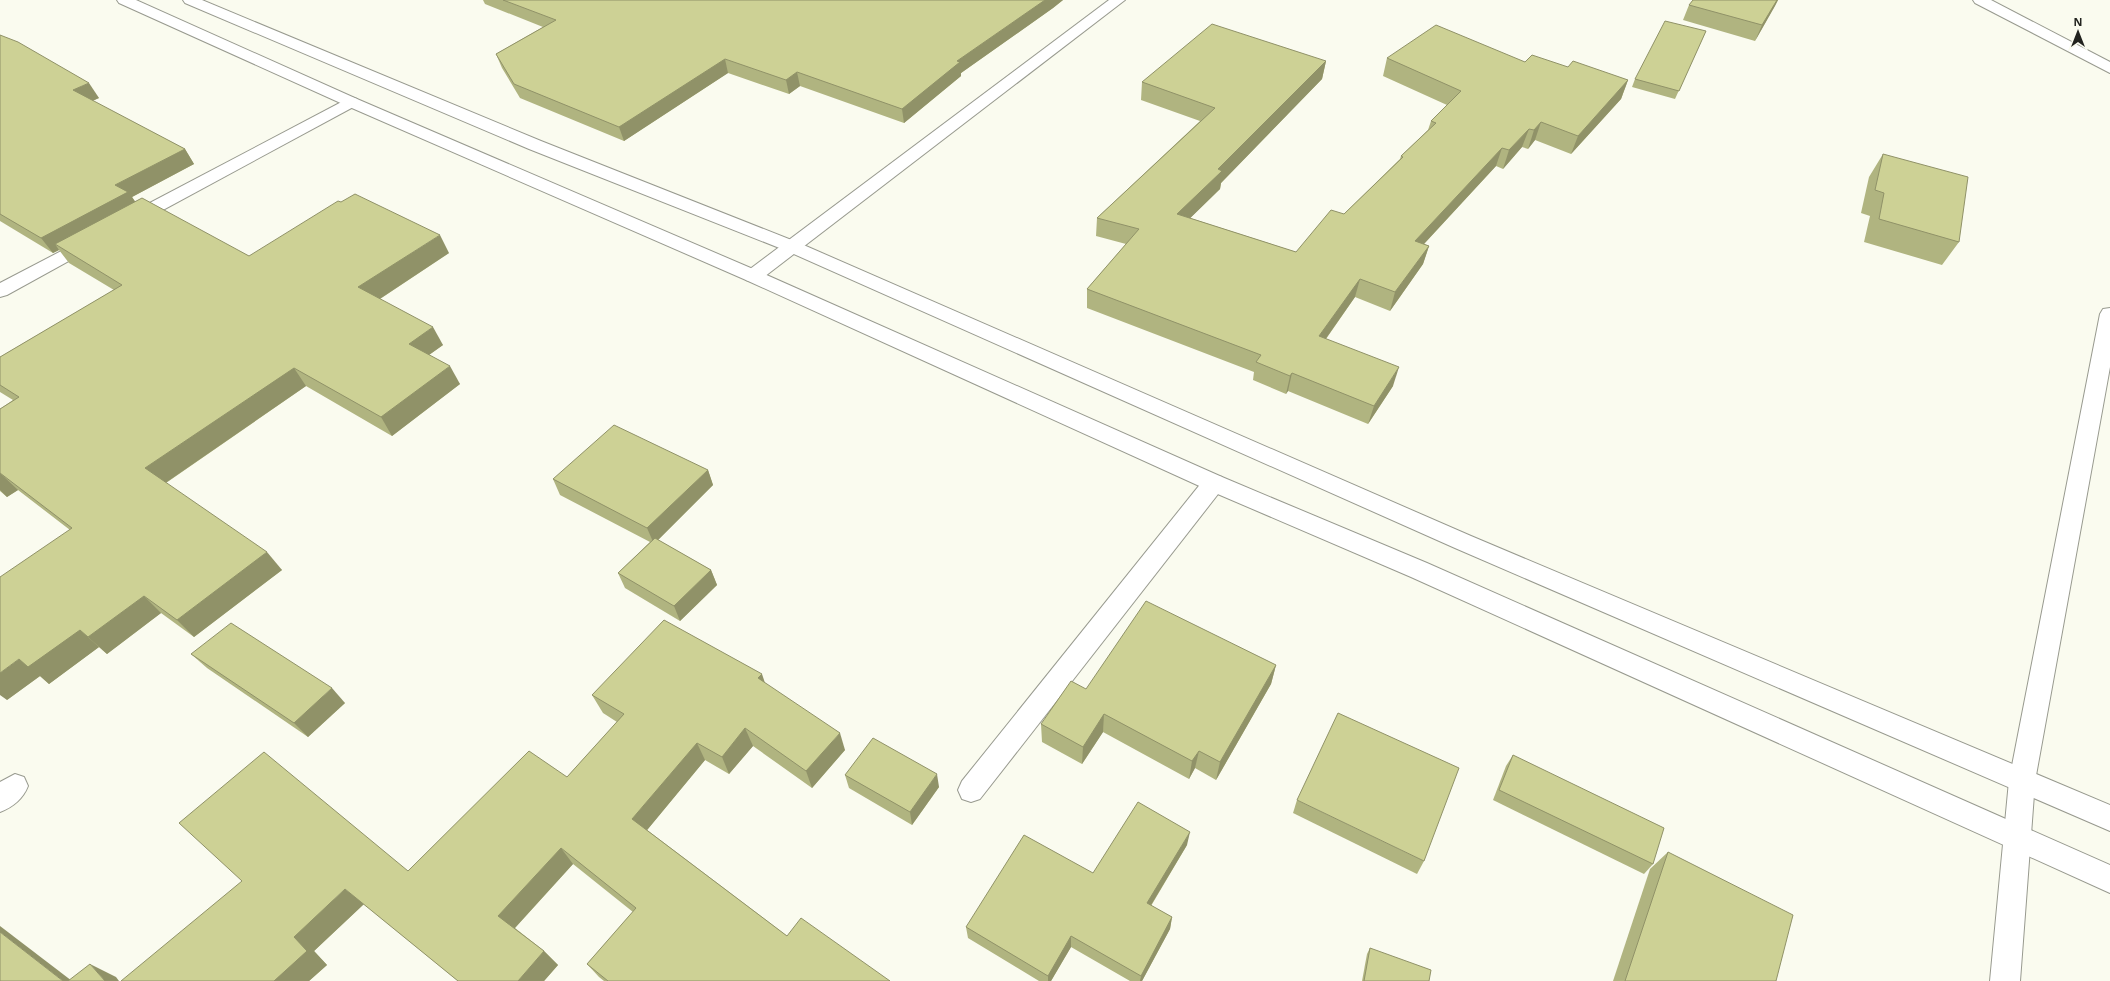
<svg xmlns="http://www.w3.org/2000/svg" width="2110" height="981" font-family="'Open Sans',sans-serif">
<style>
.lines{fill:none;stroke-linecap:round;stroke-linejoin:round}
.minor-casing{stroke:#989a8f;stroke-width:2}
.tertiary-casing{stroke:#989a8f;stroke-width:2}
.minor{fill:#fff;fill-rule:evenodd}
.tertiary{fill:#fff;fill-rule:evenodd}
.wall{fill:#b0b480}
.shaded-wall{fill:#909268}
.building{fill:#cdd195;stroke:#909268}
</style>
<rect width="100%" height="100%" fill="#fafbef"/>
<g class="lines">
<g class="minor-casing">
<g id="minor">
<polygon points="1109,0 1125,0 760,280 753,282 746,280 744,276 746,272"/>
<polygon points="1973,0 1991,0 2110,62 2110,73 1975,3"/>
<polygon points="351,97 357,99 359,102 357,105 137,224 131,225 125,224 122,220 125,216"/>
<polygon points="90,236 96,238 99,242 96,246 7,295 0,297 0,283"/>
<polygon points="2110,308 2110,367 2035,781 2020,981 1990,981 2009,781 2100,314 2103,309"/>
<polygon points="1214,475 1222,477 1225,483 1222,489 980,799 971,802 962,799 958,790 962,781 1206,477"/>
<path d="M15,774L24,777L28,786C23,799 13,807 0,812V782Z"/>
</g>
</g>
<g class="tertiary-casing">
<g id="tertiary">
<polygon points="117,0 136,0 357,99 760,272 1222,477 1427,563 2110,865 2110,893 1411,577 1206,489 746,280 345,105 119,3"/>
<polygon points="183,0 202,0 541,141 799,243 1471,536 2110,805 2110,831 1455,548 787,251 529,149 185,3"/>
</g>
</g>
<use href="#minor" class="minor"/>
<use href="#tertiary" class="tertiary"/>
</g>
<g class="wall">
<polygon points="483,0 1063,0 1053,8 961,73 961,76 904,123 800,86 789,94 728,73 624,141 520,98 502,68 496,54 543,27 485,4"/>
<polygon points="1693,0 1778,0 1755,41 1683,20 1689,5"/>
<polygon points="1706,31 1675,99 1632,87 1635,79"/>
<polygon points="0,35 99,98 92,101 185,149 194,164 132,197 135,202 249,256 449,253 380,299 443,345 429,355 460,384 392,436 306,386 166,483 282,570 194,637 161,613 107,654 99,647 49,684 40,676 7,700 70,530 18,490 7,497 0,491 0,409 13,400 0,392 0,357 114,290 69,263 59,250 53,253 0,221"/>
<polygon points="1387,58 1525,62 1568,67 1628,80 1621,99 1571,154 1535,140 1528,149 1522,147 1503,169 1496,166 1424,244 1429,246 1423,264 1390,311 1355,297 1326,339 1393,386 1368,424 1288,391 1286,394 1253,380 1254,372 1087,308 1087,289 1126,244 1096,236 1097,218 1200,121 1141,100 1142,82 1326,61 1322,79 1221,183 1220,189 1190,218 1296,252 1344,214 1400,159 1401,156 1428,130 1431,121 1447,105 1383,76"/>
<polygon points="1883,154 1959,242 1942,265 1864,242 1870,216 1861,213 1869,177"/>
<polygon points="708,470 713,485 658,540 711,570 717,585 680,621 625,588 618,573 650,542 560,495 553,479"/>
<polygon points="191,654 345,703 308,737 207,668"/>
<polygon points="1276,665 1271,684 1216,780 1195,768 1189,779 1103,732 1082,764 1042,742 1041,724 1086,689"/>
<polygon points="765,683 845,750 812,788 753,746 729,774 705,760 647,830 787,936 890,981 604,981 599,977 587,964 633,912 573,864 515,928 544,951 558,965 544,981 458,981 364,904 314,951 327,965 309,981 121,981 408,871 567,777 617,722 603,713 592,695"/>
<polygon points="1513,755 1653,864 1644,874 1493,800 1506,766"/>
<polygon points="845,775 939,787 912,825 849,788"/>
<polygon points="1297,800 1424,861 1417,874 1293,813"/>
<polygon points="1187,845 1151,906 1172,917 1170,929 1142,981 1130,981 1071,947 1051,981 1039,981 968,938 966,927 1093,873"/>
<polygon points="1668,852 1776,981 1613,981 1650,869"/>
<polygon points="1370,948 1429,981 1362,981 1367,954"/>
</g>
<g class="shaded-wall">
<polygon points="1045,0 1063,0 1053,8 961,73 961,76 904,123 902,109 957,61"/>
<polygon points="1777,0 1778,0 1775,6 1755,41 1762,25"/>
<polygon points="725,59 728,73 624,141 619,127"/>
<polygon points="1326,61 1322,79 1221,183 1220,189 1176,232 1177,214 1218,169"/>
<polygon points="797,72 800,86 789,94 786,80"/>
<polygon points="1628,80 1621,99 1571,154 1578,136"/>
<polygon points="89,83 99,98 83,105 73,90"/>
<polygon points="1541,122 1535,140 1528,149 1534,130"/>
<polygon points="1529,129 1522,147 1503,169 1509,150"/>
<polygon points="1502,148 1496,166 1410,259 1415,241"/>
<polygon points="185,149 194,164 132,197 139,207 55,244 59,250 53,253 41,238 115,185"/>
<polygon points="440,235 449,253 369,306 358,287"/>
<polygon points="1429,246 1423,264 1390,311 1395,292"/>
<polygon points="1360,279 1355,297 1315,354 1319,336"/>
<polygon points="433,327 443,345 419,362 409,344"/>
<polygon points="450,366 460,384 392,436 381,417"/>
<polygon points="1399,367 1393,386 1368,424 1374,406"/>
<polygon points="294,368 306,386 161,486 145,468"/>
<polygon points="1292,373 1288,391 1286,394 1290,376"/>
<polygon points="708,470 713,485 654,544 647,528"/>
<polygon points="0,473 18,490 7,497 0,490"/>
<polygon points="267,552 282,570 194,637 177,620"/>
<polygon points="711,570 717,585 680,621 674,606"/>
<polygon points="144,596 161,613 107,654 88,637"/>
<polygon points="80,630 99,647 49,684 40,676 7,700 0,695 0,673 19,659"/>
<polygon points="1276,665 1271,684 1216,780 1220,762"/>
<polygon points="762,674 768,692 758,678"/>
<polygon points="332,688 345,703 308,737 294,723"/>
<polygon points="1104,714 1103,732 1082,764 1083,747"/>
<polygon points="745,728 753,746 729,774 722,757"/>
<polygon points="840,733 845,750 812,788 806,771"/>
<polygon points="697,743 705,760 643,835 632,819"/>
<polygon points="1199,751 1195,768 1189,779 1192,761"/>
<polygon points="937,774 939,787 912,825 910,812"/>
<polygon points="1190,832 1187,845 1145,915 1147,903"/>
<polygon points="561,848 573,864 513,930 498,916"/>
<polygon points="345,889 364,904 314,951 327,965 309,981 274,981 294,937"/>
<polygon points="1172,917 1170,929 1142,981 1140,981 1141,976"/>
<polygon points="0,926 72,981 63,981 0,932"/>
<polygon points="1071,936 1071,947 1051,981 1048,981 1048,976"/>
<polygon points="544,951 558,965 544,981 518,981"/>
<polygon points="90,964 116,977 119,981 105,981"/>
</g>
<g class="building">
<polygon points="503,0 1045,0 957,61 960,62 902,109 797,72 786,80 725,59 619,127 514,84 496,54 556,20"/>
<polygon points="1693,0 1777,0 1762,25 1689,5"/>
<polygon points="1665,21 1706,31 1679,91 1635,79"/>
<polygon points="1212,24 1326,61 1218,169 1222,171 1177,214 1296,252 1331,210 1344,214 1403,157 1401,156 1436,123 1431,121 1461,91 1387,58 1436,25 1525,62 1532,55 1568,67 1573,61 1628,80 1578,136 1541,122 1534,130 1529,129 1509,150 1502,148 1415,241 1429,246 1395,292 1360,279 1319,336 1399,367 1374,406 1292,373 1290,376 1256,362 1261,355 1087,289 1139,229 1097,218 1215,108 1142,82"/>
<polygon points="0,35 18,42 89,83 73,90 185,149 115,185 128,192 41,238 0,214"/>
<polygon points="1883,154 1968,177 1959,242 1879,219 1884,193 1875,190"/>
<polygon points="355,194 440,235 358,287 433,327 409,344 450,366 381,417 294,368 145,468 267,552 177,620 144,596 88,637 80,630 28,667 19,659 0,673 0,577 72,528 0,473 0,409 19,397 0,385 0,357 122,285 55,244 142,198 249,256 338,201 341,202"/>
<polygon points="614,425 708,470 647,528 553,479"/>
<polygon points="655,538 711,570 674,606 618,573"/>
<polygon points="1146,601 1276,665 1220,762 1199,751 1192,761 1104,714 1083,747 1041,724 1071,681 1086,689"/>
<polygon points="664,620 762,674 758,678 840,733 806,771 745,728 722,757 697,743 632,819 787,936 801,918 890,981 608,981 587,964 636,908 561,848 498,916 544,951 518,981 458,981 345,889 294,937 307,951 274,981 121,981 242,881 179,823 264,752 408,871 529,751 567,777 624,714 592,695"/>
<polygon points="231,623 332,688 294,723 191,654"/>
<polygon points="1338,713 1459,768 1424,861 1297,800"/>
<polygon points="873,738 937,774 910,812 845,775"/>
<polygon points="1513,755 1664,828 1653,864 1499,790"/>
<polygon points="1138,802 1190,832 1147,903 1172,917 1141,976 1071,936 1048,976 966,927 1024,835 1093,873"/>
<polygon points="1668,852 1793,915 1776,981 1625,981"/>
<polygon points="0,932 63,981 0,981"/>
<polygon points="1370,948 1431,970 1429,981 1364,981"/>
<polygon points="90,964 105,981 68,981"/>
</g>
<g transform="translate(2078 32)" stroke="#fafbef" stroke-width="3" paint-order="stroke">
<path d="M0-3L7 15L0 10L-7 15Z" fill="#22231f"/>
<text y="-6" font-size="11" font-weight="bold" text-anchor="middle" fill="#22231f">N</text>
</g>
</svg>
